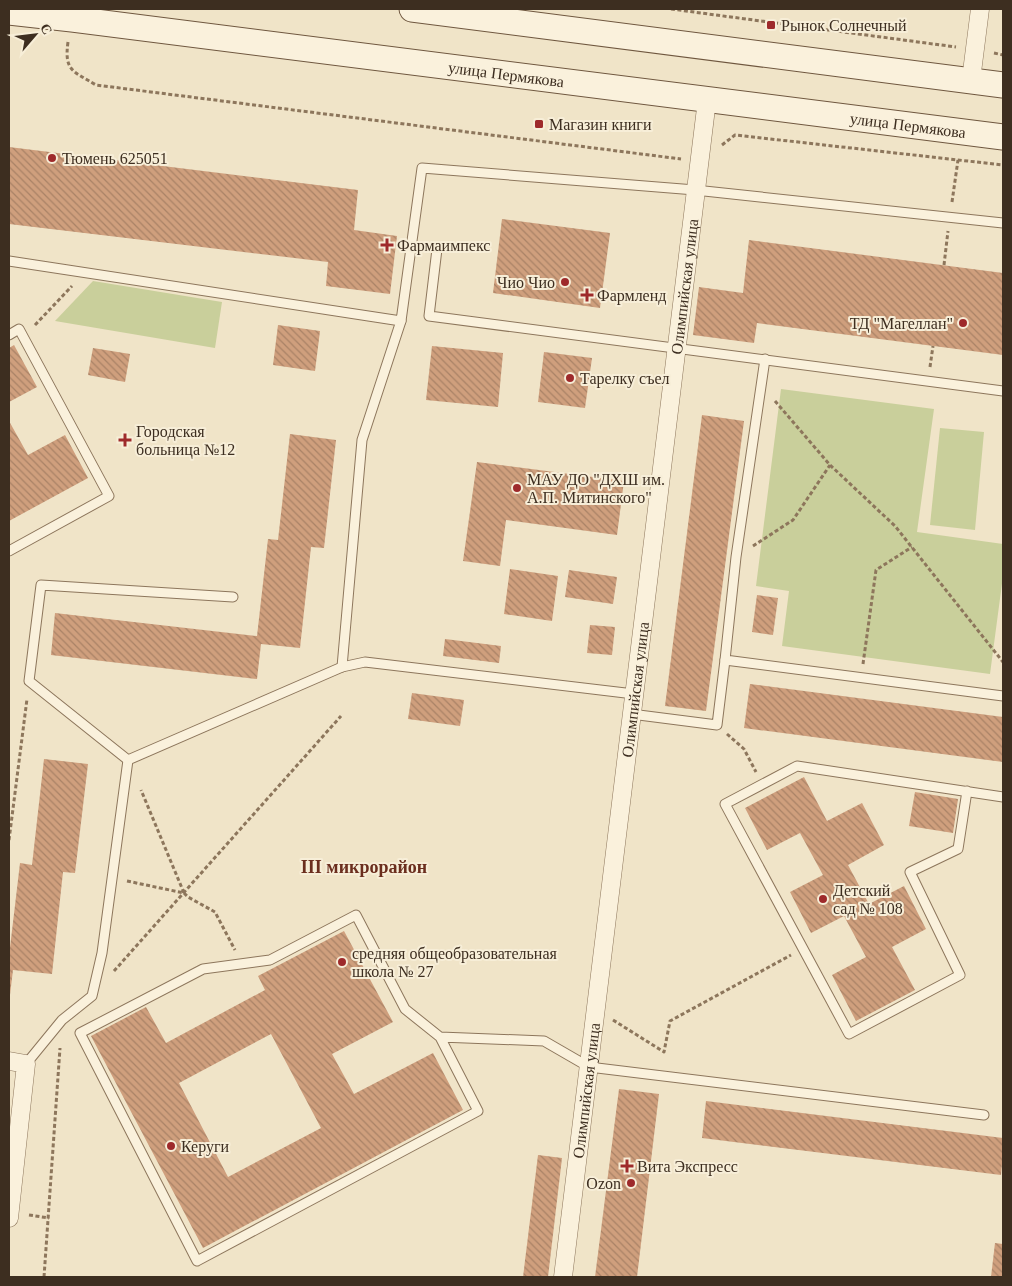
<svg xmlns="http://www.w3.org/2000/svg" width="1012" height="1286" font-family="Georgia,serif">
<style>
.park{fill:#c9cf9b}
.building{fill:url(#building-back-hatch);fill-rule:evenodd}
.lines{fill:none;stroke-linecap:round;stroke-linejoin:round}
.lane-casing{stroke:#8d765c;stroke-width:11}
.street-casing{stroke:#8d765c;stroke-width:19}
.secondary-casing{stroke:#6f573f;stroke-width:27}
.path{stroke:#8d765c;stroke-width:3;stroke-dasharray:4 2.5;stroke-linecap:butt}
.lane{stroke:#faf1dc;stroke-width:9}
.street{stroke:#faf1dc;stroke-width:18}
.secondary{stroke:#faf1dc;stroke-width:25}
.poi-dot{fill:#9e2a2b;stroke:#f7eed8;stroke-width:2}
.labels{text-anchor:middle;stroke-width:4;stroke-linejoin:round;paint-order:stroke}
.poi-label{font-size:16px;fill:#3d2e20;stroke:#f7eed8;text-anchor:start}
.street-label{font-size:16px;fill:#3d2e20;stroke:#f7eed8}
.neighbourhood-label{font-size:18px;font-weight:bold;fill:#6b2e1e;stroke:#f7eed8}
</style>
<defs>
<pattern id="building-back-hatch" width="6" height="6" patternUnits="userSpaceOnUse" patternTransform="scale(1.25)"><rect width="6" height="6" fill="#cf9f7d"/><path d="M-1 5l2 2M0 0l6 6M5-1l2 2" fill="none" stroke="#a98266"/></pattern>
</defs>
<rect width="100%" height="100%" fill="#f0e4c8"/>
<g class="park">
<polygon points="93,281 222,302 215,348 55,321"/>
<polygon points="781,389 934,409 917,532 1003,544 1003,576 990,674 782,646 789,591 756,586"/>
<polygon points="940,428 984,432 975,530 930,525"/>
</g>
<g class="building">
<polygon points="9,147 358,190 354,230 397,236 390,294 326,286 328,262 9,224"/>
<polygon points="502,219 610,233 600,308 493,293"/>
<polygon points="749,240 1003,273 1003,355 757,323 754,343 693,335 699,287 743,293"/>
<polygon points="278,325 320,331 315,371 273,365"/>
<polygon points="14,345 37,387 9,402 9,348"/>
<polygon points="432,346 503,353 498,407 426,400"/>
<polygon points="93,348 130,354 125,382 88,375"/>
<polygon points="544,352 592,358 585,408 538,402"/>
<polygon points="702,415 744,421 706,711 665,706"/>
<polygon points="9,421 28,455 65,435 88,478 9,521"/>
<polygon points="290,434 336,440 324,548 311,547 300,648 261,644 257,679 51,655 55,613 257,636 268,539 278,540"/>
<polygon points="477,462 624,481 617,535 506,520 500,566 463,561"/>
<polygon points="510,569 558,576 552,621 504,614"/>
<polygon points="569,570 617,577 613,604 565,597"/>
<polygon points="757,595 778,598 773,635 752,632"/>
<polygon points="590,625 615,627 612,655 587,653"/>
<polygon points="445,639 501,646 499,663 443,656"/>
<polygon points="750,684 1003,717 1003,762 744,728"/>
<polygon points="412,693 464,700 460,726 408,719"/>
<polygon points="44,759 88,764 75,873 63,872 52,974 13,970 10,995 9,995 9,956 20,863 32,865"/>
<polygon points="804,777 827,821 862,803 884,845 848,865 869,904 904,886 926,929 892,947 915,990 856,1021 832,975 866,957 844,916 811,933 790,892 823,875 800,833 767,850 745,808"/>
<polygon points="915,792 958,799 953,833 909,826"/>
<path d="M344,931L393,1022L332,1054L354,1094L433,1053L463,1110L203,1248L91,1036L146,1007L166,1043L265,990L258,976ZM271,1034L321,1128L228,1177L179,1083Z"/>
<polygon points="619,1089 659,1094 637,1277 595,1277"/>
<polygon points="706,1101 1003,1138 1003,1153 1001,1175 702,1138"/>
<polygon points="538,1155 562,1158 548,1277 523,1277"/>
<polygon points="995,1243 1003,1244 1003,1277 991,1277"/>
</g>
<g class="lines">
<g class="lane-casing">
<g id="lane">
<polyline points="437,249 429,316 1003,391"/>
<polyline points="9,261 401,321 422,168 695,190 1003,223"/>
<polyline points="9,335 19,329 109,496 9,551"/>
<polyline points="765,359 736,557 725,660 1003,696"/>
<polyline points="342,667 362,440 401,321"/>
<polyline points="631,714 717,725 725,660"/>
<polyline points="128,760 29,681 41,585 233,597"/>
<polyline points="967,791 958,849 910,872 960,975 849,1034 725,804 797,766 1003,797"/>
<polyline points="440,1037 405,1009 356,915 270,960 203,969 80,1033 197,1261 478,1111 440,1037 544,1041 589,1067 984,1115"/>
<polyline points="26,1064 62,1020 92,996 102,953 128,760 342,667 365,662 634,694"/>
</g>
</g>
<g class="street-casing">
<g id="street">
<polyline points="971,80 980,9"/>
<polyline points="9,1061 26,1064 9,1218"/>
<path id="s1" d="M563,1277L707,100"/>
</g>
</g>
<g class="secondary-casing">
<g id="secondary">
<polyline points="412,9 1003,85"/>
<path id="s2" d="M9,12L72,19L1003,137"/>
</g>
</g>
<g class="path">
<polyline points="671,9 956,47"/>
<path d="M68,42C64,71 73,71 96,85L681,159"/>
<polyline points="994,53 1003,55"/>
<polyline points="722,145 735,135 1003,165"/>
<polyline points="952,202 958,160"/>
<polyline points="944,265 948,231"/>
<polyline points="35,325 72,286"/>
<polyline points="930,367 933,346"/>
<polyline points="775,401 830,465 895,526 1003,662"/>
<polyline points="753,546 793,520 830,465"/>
<polyline points="863,664 876,570 912,547"/>
<polyline points="727,734 744,749 756,772"/>
<polyline points="9,840 27,699"/>
<polyline points="127,881 184,893 141,790"/>
<polyline points="184,893 188,897 215,912 235,950"/>
<polyline points="114,971 341,716"/>
<polyline points="613,1020 664,1052 670,1021 791,955"/>
<polyline points="29,1215 49,1218"/>
<polyline points="44,1277 60,1048"/>
</g>
<use href="#lane" class="lane"/>
<use href="#street" class="street"/>
<use href="#secondary" class="secondary"/>
</g>
<g class="poi-dot">
<rect x="766" y="20" width="10" height="10" rx="2.5"/>
<rect x="534" y="119" width="10" height="10" rx="2.5"/>
<circle cx="52" cy="158" r="5"/>
<path d="M384.5 237.5h5v5h5v5h-5v5h-5v-5h-5v-5h5z"/>
<circle cx="565" cy="282" r="5"/>
<path d="M584.5 287.5h5v5h5v5h-5v5h-5v-5h-5v-5h5z"/>
<circle cx="963" cy="323" r="5"/>
<circle cx="570" cy="378" r="5"/>
<path d="M122.5 432.5h5v5h5v5h-5v5h-5v-5h-5v-5h5z"/>
<circle cx="517" cy="488" r="5"/>
<circle cx="823" cy="899" r="5"/>
<circle cx="342" cy="962" r="5"/>
<circle cx="171" cy="1146" r="5"/>
<path d="M624.5 1158.5h5v5h5v5h-5v5h-5v-5h-5v-5h5z"/>
<circle cx="631" cy="1183" r="5"/>
</g>
<g class="labels">
<g class="poi-label">
<text x="781" y="31">Рынок Cолнечный</text>
<text x="549" y="130">Магазин книги</text>
<text x="62" y="164">Тюмень 625051</text>
<text x="397" y="251">Фармаимпекс</text>
<text x="555" y="288" text-anchor="end">Чио Чио</text>
<text x="597" y="301">Фармленд</text>
<text x="953" y="329" text-anchor="end">ТД "Магеллан"</text>
<text x="580" y="384">Тарелку съел</text>
<text x="136" y="437">Городская<tspan x="136" dy="18">больница №12</tspan></text>
<text x="527" y="485">МАУ ДО "ДХШ им.<tspan x="527" dy="18">А.П. Митинского"</tspan></text>
<text x="833" y="896">Детский<tspan x="833" dy="18">сад № 108</tspan></text>
<text x="352" y="959">средняя общеобразовательная<tspan x="352" dy="18">школа № 27</tspan></text>
<text x="181" y="1152">Керуги</text>
<text x="637" y="1172">Вита Экспресс</text>
<text x="621" y="1189" text-anchor="end">Ozon</text>
</g>
<g class="street-label">
<text dy="6" stroke="none"><textPath href="#s2" startOffset="501">улица Пермякова</textPath></text>
<text dy="6" stroke="none"><textPath href="#s2" startOffset="906">улица Пермякова</textPath></text>
<text dy="6" stroke="none"><textPath href="#s1" startOffset="998">Олимпийская улица</textPath></text>
<text dy="6" stroke="none"><textPath href="#s1" startOffset="592">Олимпийская улица</textPath></text>
<text dy="6" stroke="none"><textPath href="#s1" startOffset="188">Олимпийская улица</textPath></text>
</g>
<g class="neighbourhood-label">
<text x="364" y="873">III микрорайон</text>
</g>
</g>
<rect width="1012" height="1286" fill="none" stroke="#3d2e20" stroke-width="20"/>
<g transform="translate(35 35) rotate(62)" stroke="#f7eed8" stroke-width="4" paint-order="stroke">
<path d="M0-4L9 19L0 12L-9 19Z" fill="#3d2e20"/>
<text y="-8" font-size="14" font-weight="bold" text-anchor="middle" fill="#3d2e20">С</text>
</g>
</svg>
